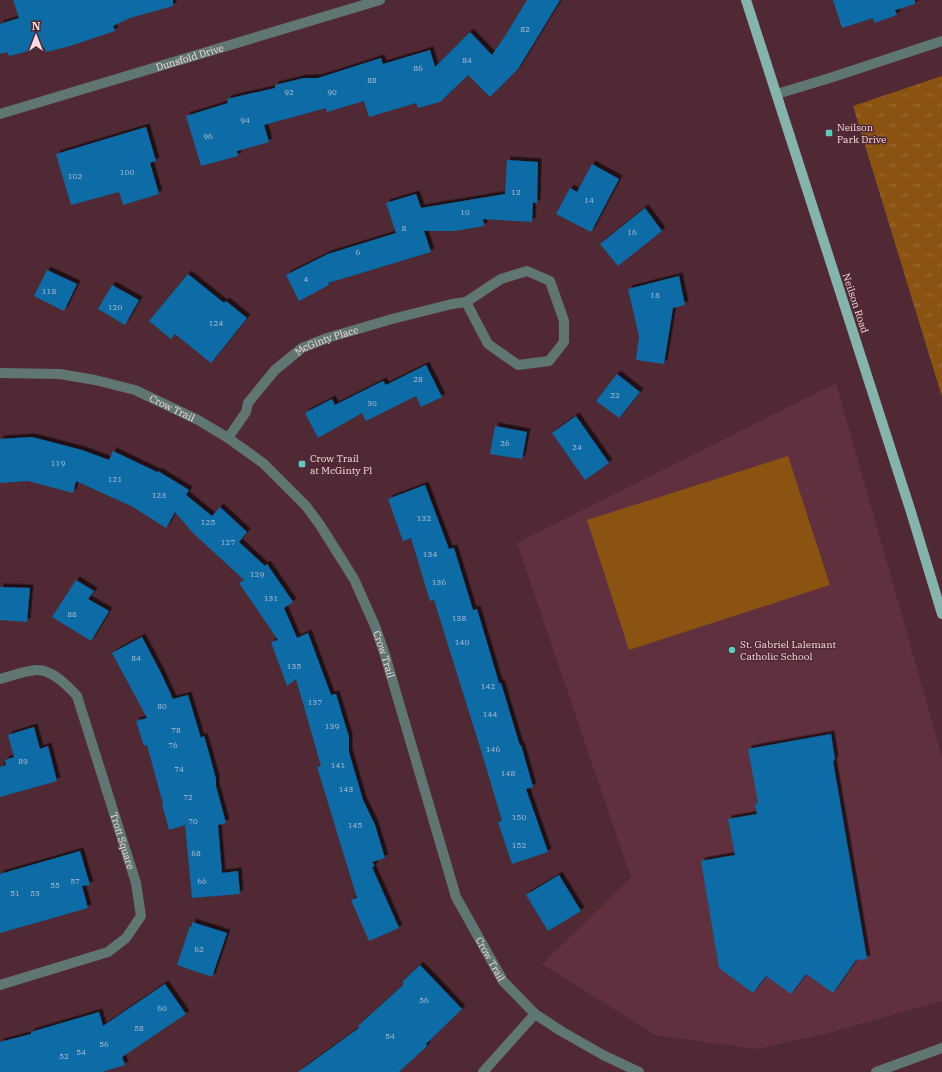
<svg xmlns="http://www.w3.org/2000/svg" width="942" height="1072" font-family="'IBM Plex Serif',serif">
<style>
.built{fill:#60303e}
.park{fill:url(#park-tufts)}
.pitch{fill:#8b5311}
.building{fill:#086ca6;filter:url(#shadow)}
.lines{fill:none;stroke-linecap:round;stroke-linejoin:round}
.minor{stroke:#607672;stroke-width:10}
.major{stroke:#84b4ac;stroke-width:10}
.poi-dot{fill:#59cebe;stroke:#512934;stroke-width:1.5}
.labels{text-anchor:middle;stroke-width:3;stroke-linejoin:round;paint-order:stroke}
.number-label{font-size:8px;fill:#babfd2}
.street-label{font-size:10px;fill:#f6dbe0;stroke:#512934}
.poi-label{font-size:10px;fill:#f6dbe0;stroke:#512934;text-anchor:start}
</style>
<defs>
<pattern id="park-tufts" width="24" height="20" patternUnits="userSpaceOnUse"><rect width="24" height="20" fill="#8b5311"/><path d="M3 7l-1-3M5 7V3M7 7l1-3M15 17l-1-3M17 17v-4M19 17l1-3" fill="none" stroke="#9c6b33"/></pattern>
<filter id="shadow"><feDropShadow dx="3.5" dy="-3.5" stdDeviation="0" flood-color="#0009"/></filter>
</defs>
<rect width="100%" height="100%" fill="#512934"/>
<polygon class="built" points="836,383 942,757 942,1001 821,1035 756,1049 655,1035 542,964 631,878 517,543"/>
<polygon class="park" points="942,76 942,397 853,106"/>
<polygon class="pitch" points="788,456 830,585 629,650 587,520"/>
<g class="building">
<polygon points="13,0 173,0 173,6 130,18 113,26 115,31 70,46 46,52 44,47 9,56 7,52 0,54 0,24 19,18"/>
<polygon points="527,0 560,0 518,69 490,97 468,75 440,102 418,108 416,103 369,117 364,101 327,112 326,108 264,125 269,142 237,151 238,156 201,166 186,116 228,103 227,99 275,88 275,85 304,78 318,78 381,58 383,64 430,50 435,67 470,32 492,55 505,36"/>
<polygon points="833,0 915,0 915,4 895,10 897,15 874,23 873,18 842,28"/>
<polygon points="146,127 156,161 150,163 159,194 123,205 119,192 71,205 56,154"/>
<polygon points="507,160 538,162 537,204 533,202 532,222 483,219 484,226 455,231 424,231 431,252 328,283 329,285 299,301 286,275 328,254 396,233 386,203 416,194 421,208 505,194"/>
<polygon points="592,164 619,179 591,232 556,214 570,188 577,192"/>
<polygon points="645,208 662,231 618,266 600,244"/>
<polygon points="47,270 77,284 64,311 34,296"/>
<polygon points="188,274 224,303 226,301 247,318 211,363 175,334 171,339 149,321"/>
<polygon points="679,276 685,305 673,308 664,364 636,360 639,336 628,289"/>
<polygon points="112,285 139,300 125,325 98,309"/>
<polygon points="426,365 442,397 421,407 416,396 366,421 362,413 318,438 305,413 332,399 335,405 383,381 386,385"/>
<polygon points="617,374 640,392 619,418 596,401"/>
<polygon points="576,416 609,463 585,480 552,433"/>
<polygon points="495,426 527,432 522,459 490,454"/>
<polygon points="32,437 82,450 109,460 113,451 157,472 158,471 189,490 186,495 212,516 220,507 247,532 239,542 265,566 267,564 293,602 284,608 297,638 308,633 331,695 336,694 349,737 349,752 363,800 375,825 385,858 372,862 375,866 372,867 399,928 369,941 351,900 357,898 317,767 321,766 296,679 287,686 271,642 278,640 239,583 244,580 193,533 175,512 166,528 133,507 76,481 73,493 28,481 0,483 0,439"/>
<polygon points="425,485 449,549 454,548 473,610 477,609 499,683 501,683 520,746 521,745 533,787 526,789 548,852 512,864 498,822 502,821 483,757 434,600 430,601 411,538 403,541 388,499"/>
<polygon points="76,580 94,591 88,599 109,611 91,641 52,617"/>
<polygon points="0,587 30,588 27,622 0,620"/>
<polygon points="142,637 161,673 173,699 188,695 201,738 204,736 209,753 216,779 216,786 226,823 218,825 222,873 238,871 240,894 192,898 185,825 169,830 162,804 163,804 147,745 144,746 136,721 147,718 112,653"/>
<polygon points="34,727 40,749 48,746 57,781 0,797 0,767 6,765 5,760 14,757 8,735"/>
<polygon points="831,734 835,760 833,761 867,959 856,960 833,993 806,974 791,994 766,976 753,993 719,968 701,861 735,855 728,819 757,814 755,804 758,803 748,749"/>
<polygon points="80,851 90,885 82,886 88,908 0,933 0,874"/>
<polygon points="559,875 581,911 548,931 526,895"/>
<polygon points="192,922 227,933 212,977 177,965 190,926 192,927"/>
<polygon points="420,965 462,1009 426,1044 427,1046 399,1072 298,1072 359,1028 358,1026 403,985 403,981"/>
<polygon points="165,984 186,1014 122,1057 125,1065 102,1072 0,1072 0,1042 31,1034 31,1032 99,1012 103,1026"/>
</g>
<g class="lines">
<g class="minor">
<polyline points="777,94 833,77 942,41"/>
<path id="s1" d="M0,114L380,0"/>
<path id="s2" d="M0,373L60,374L95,380L135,390L198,420L228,438L263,463L306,506L320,525L354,579L375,626L385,655L456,897L503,981L535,1014L561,1031L603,1055L639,1072"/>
<path id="s3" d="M228,438L246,412L248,403L275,370L302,348L327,338L392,319L452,304L466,302L501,279L527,271L550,281L564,321V342L549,361L518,365L488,344L466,302"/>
<path id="s4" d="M0,679C11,676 24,671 36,670C52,669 68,686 77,696L136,883L141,916L126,938L108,952L0,985"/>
<polyline points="483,1072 535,1014"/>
<polyline points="876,1072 942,1048"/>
</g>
<polyline class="major" points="746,0 911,512 942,614"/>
</g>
<g class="poi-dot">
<rect x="825" y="129" width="8" height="8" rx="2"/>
<rect x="298" y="460" width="8" height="8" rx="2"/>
<circle cx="732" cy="650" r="4"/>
</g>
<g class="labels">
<g class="number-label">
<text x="525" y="32">82</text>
<text x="467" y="63">84</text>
<text x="418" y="71">86</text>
<text x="372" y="83">88</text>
<text x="289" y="95">92</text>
<text x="332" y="95">90</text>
<text x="245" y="123">94</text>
<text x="208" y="139">96</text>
<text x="127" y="175">100</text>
<text x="75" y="179">102</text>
<text x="516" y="195">12</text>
<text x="589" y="203">14</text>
<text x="465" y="215">10</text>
<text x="404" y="231">8</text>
<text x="632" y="235">16</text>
<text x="358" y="255">6</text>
<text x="306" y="282">4</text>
<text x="49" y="294">118</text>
<text x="655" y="298">18</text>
<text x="115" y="310">120</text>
<text x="216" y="326">124</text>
<text x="418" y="382">28</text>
<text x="615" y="398">22</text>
<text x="372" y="406">30</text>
<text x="505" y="446">26</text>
<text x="577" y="450">24</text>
<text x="58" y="466">119</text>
<text x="115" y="482">121</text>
<text x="159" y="498">123</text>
<text x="424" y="521">132</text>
<text x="208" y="525">125</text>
<text x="228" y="545">127</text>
<text x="430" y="557">134</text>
<text x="257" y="577">129</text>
<text x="439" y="585">136</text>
<text x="271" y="601">131</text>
<text x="72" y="617">88</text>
<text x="459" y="621">138</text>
<text x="462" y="645">140</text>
<text x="136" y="661">84</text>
<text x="294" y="669">135</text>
<text x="488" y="689">142</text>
<text x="315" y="705">137</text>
<text x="162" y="709">80</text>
<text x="490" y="717">144</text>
<text x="332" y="729">139</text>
<text x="176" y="733">78</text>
<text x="173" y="748">76</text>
<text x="493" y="752">146</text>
<text x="23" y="764">89</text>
<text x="338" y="768">141</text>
<text x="179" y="772">74</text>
<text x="508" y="776">148</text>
<text x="346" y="792">143</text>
<text x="188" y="800">72</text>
<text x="519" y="820">150</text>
<text x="193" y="824">70</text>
<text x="355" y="828">145</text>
<text x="519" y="848">152</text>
<text x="196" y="856">68</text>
<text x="75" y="884">57</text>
<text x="202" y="884">66</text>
<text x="55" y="888">55</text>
<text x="15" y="896">51</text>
<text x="35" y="896">53</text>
<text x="199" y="952">62</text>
<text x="424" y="1003">56</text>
<text x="162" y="1011">60</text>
<text x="139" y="1031">58</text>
<text x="390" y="1039">54</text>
<text x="104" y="1047">56</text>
<text x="81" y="1055">54</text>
<text x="64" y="1059">52</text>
</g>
<g class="street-label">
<text dy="4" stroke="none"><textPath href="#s1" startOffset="198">Dunsfold Drive</textPath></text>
<text transform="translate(856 303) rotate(72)" y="4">Neilson Road</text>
<text dy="4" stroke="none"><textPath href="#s3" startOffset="144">McGinty Place</textPath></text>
<text dy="4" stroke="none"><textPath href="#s2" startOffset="178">Crow Trail</textPath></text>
<text dy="4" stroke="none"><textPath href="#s2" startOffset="514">Crow Trail</textPath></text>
<text dy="4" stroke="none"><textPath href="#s4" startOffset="239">Trott Square</textPath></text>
<text dy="4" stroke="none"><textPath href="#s2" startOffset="838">Crow Trail</textPath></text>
</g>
<g class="poi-label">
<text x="837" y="131">Neilson<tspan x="837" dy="12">Park Drive</tspan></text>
<text x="310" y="462">Crow Trail<tspan x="310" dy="12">at McGinty Pl</tspan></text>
<text x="740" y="648">St. Gabriel Lalemant<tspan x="740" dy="12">Catholic School</tspan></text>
</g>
</g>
<g transform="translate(36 36)" stroke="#512934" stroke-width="3" paint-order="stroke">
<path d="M0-3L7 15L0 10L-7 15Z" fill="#f6dbe0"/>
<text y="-6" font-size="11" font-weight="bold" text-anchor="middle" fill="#f6dbe0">N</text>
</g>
</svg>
